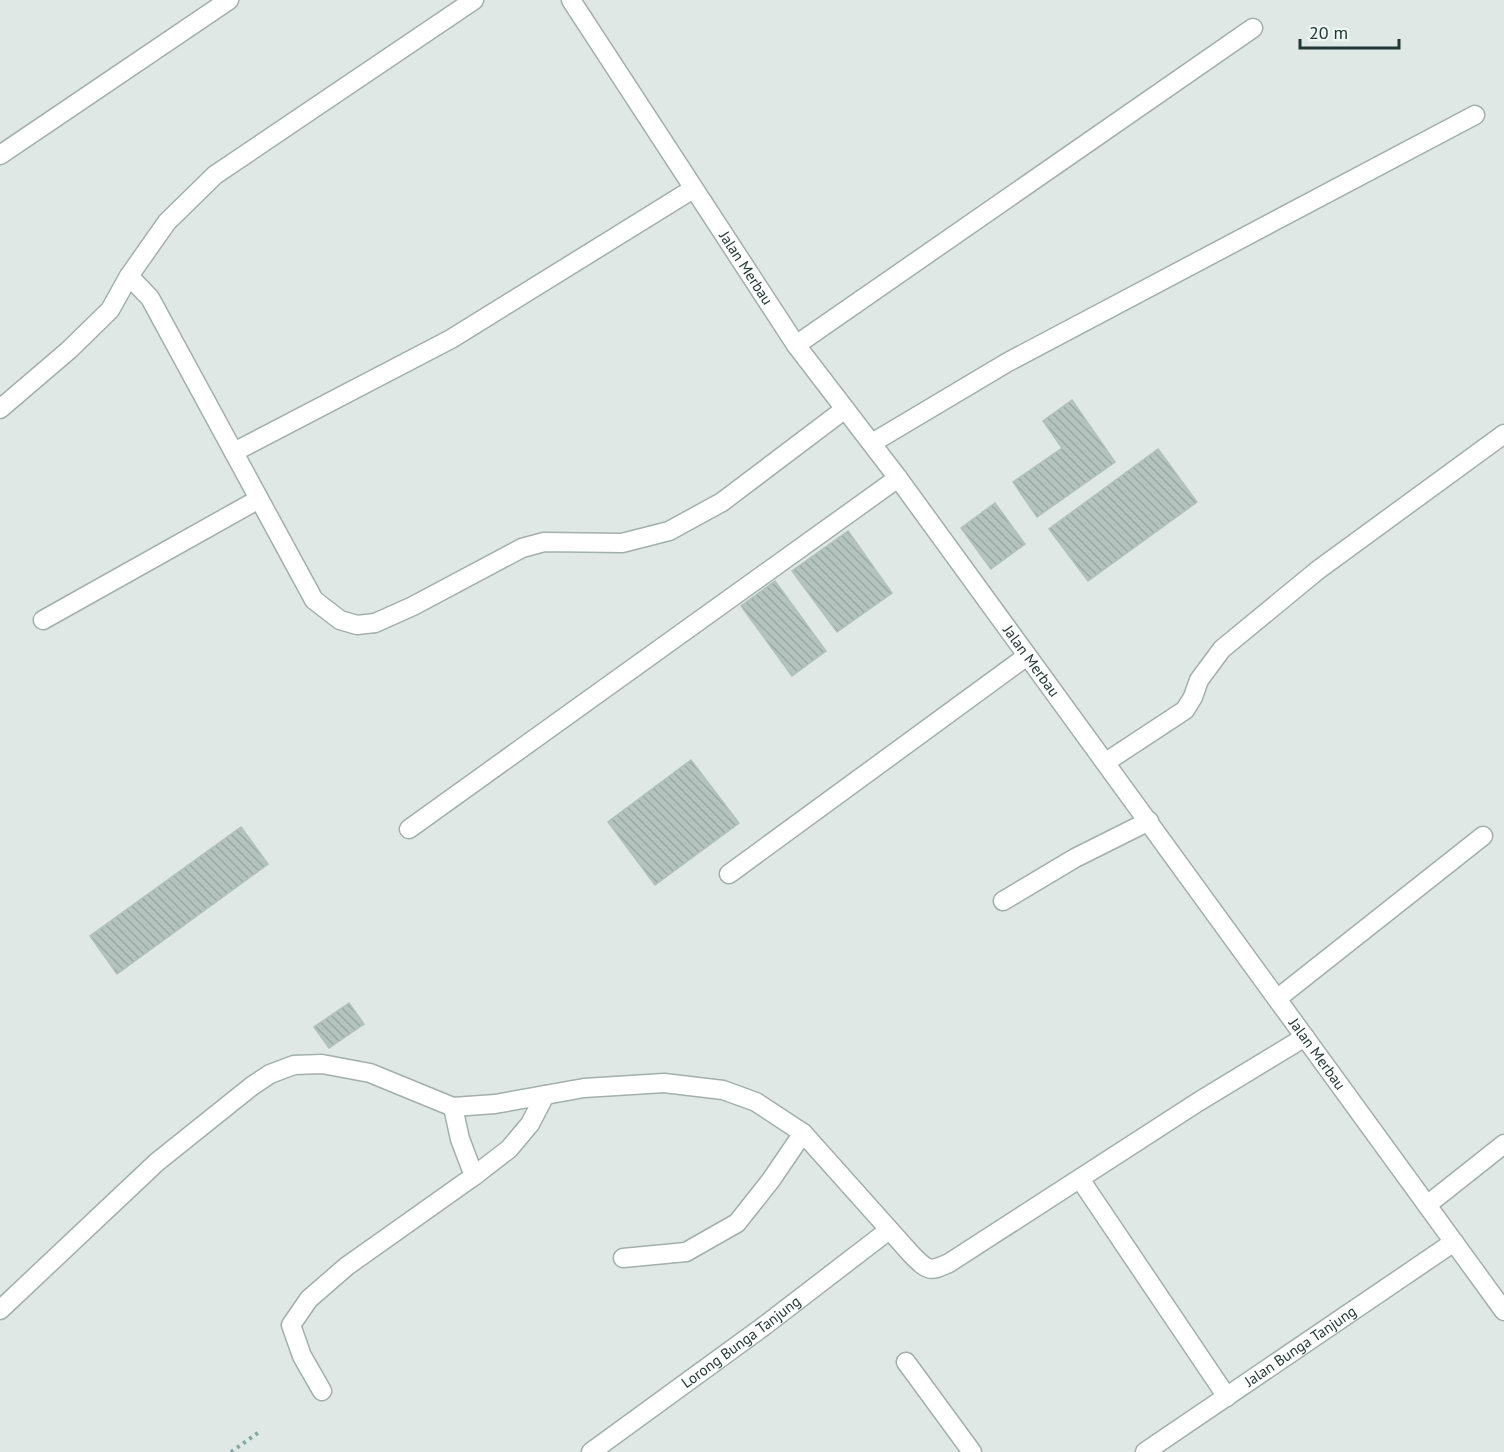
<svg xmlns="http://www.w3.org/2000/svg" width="1504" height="1452" font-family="'PT Sans',sans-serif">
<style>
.building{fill:url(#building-back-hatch);stroke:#b2c1bc;stroke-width:1.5}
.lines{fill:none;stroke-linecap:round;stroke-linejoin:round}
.minor-casing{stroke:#a2afac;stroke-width:21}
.path{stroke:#82a9a1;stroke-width:4;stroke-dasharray:3 4.5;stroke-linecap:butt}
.minor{stroke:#fff;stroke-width:18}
.labels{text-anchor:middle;stroke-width:4.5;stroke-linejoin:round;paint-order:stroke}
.street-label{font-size:15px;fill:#213733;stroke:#eef6f3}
</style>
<defs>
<pattern id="building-back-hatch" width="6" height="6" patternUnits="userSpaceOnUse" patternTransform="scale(1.5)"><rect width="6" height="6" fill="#b4c3be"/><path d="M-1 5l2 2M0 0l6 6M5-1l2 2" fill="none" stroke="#9aa8a4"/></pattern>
</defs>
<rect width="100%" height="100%" fill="#dfe8e5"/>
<g class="building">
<polygon points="1072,400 1115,462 1037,517 1013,482 1062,448 1043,421"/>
<polygon points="1158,449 1197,502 1088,581 1049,529"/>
<polygon points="995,503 1025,544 991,569 961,528"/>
<polygon points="848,531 892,593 837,632 792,571"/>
<polygon points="775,581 826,651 792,676 741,606"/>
<polygon points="691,760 739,823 655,885 608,822"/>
<polygon points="241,827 268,864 117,974 90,936"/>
<polygon points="349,1003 364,1024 329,1048 314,1027"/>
</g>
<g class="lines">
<g class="minor-casing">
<g id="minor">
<path id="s1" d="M571,0L796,345L898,478L1504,1311"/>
<polyline points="0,155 229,0"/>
<polyline points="129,276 150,298 314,600 340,620 357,625 375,623 413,606 522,548 544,542 622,543 669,531 722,502 845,409"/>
<polyline points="796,345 1253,28"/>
<polyline points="0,409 69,350 110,310 129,276 167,222 215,175 474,0"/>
<polyline points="872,443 1008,362 1475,115"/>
<polyline points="234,452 451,339 693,189"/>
<polyline points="43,620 259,499"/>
<polyline points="1106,762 1185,710 1193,697 1199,680 1222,649 1318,570 1504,434"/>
<polyline points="409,829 898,478"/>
<polyline points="729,874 1027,656"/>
<polyline points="1003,901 1075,858 1149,821"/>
<polyline points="1278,998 1483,836"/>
<polyline points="474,1176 509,1149 530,1124 545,1095"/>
<polyline points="1080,1179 1227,1397"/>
<polyline points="1427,1205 1504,1144"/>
<polyline points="623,1258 686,1252 737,1223 771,1180 803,1133"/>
<path d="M0,1310L157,1162L252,1086L270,1074L294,1065L322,1064L370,1073L453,1107L495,1104L584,1088L664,1083L723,1090L756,1102L803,1133L912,1255C928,1271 929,1272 949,1263L1198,1102L1305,1037"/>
<polyline points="906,1362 972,1452"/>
<polyline points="322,1391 302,1356 291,1325 309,1299 347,1266 474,1176 460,1139 453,1107"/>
<path id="s2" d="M591,1452L764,1326L889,1230"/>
<path id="s3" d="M1145,1452L1454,1242"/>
</g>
</g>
<polyline class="path" points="231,1452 259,1432"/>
<use href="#minor" class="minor"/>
</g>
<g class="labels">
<g class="street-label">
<text dy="5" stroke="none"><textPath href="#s1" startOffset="320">Jalan Merbau</textPath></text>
<text dy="5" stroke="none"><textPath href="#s1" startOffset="806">Jalan Merbau</textPath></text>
<text dy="5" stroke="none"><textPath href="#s1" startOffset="1292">Jalan Merbau</textPath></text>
<text dy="5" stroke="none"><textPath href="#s2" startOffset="186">Lorong Bunga Tanjung</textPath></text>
<text dy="5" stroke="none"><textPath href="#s3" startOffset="188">Jalan Bunga Tanjung</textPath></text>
</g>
</g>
<path d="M1300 39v9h99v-9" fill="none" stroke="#213733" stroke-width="3"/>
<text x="1309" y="39" font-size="18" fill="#213733" stroke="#eef6f3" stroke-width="4.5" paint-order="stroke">20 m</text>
</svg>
